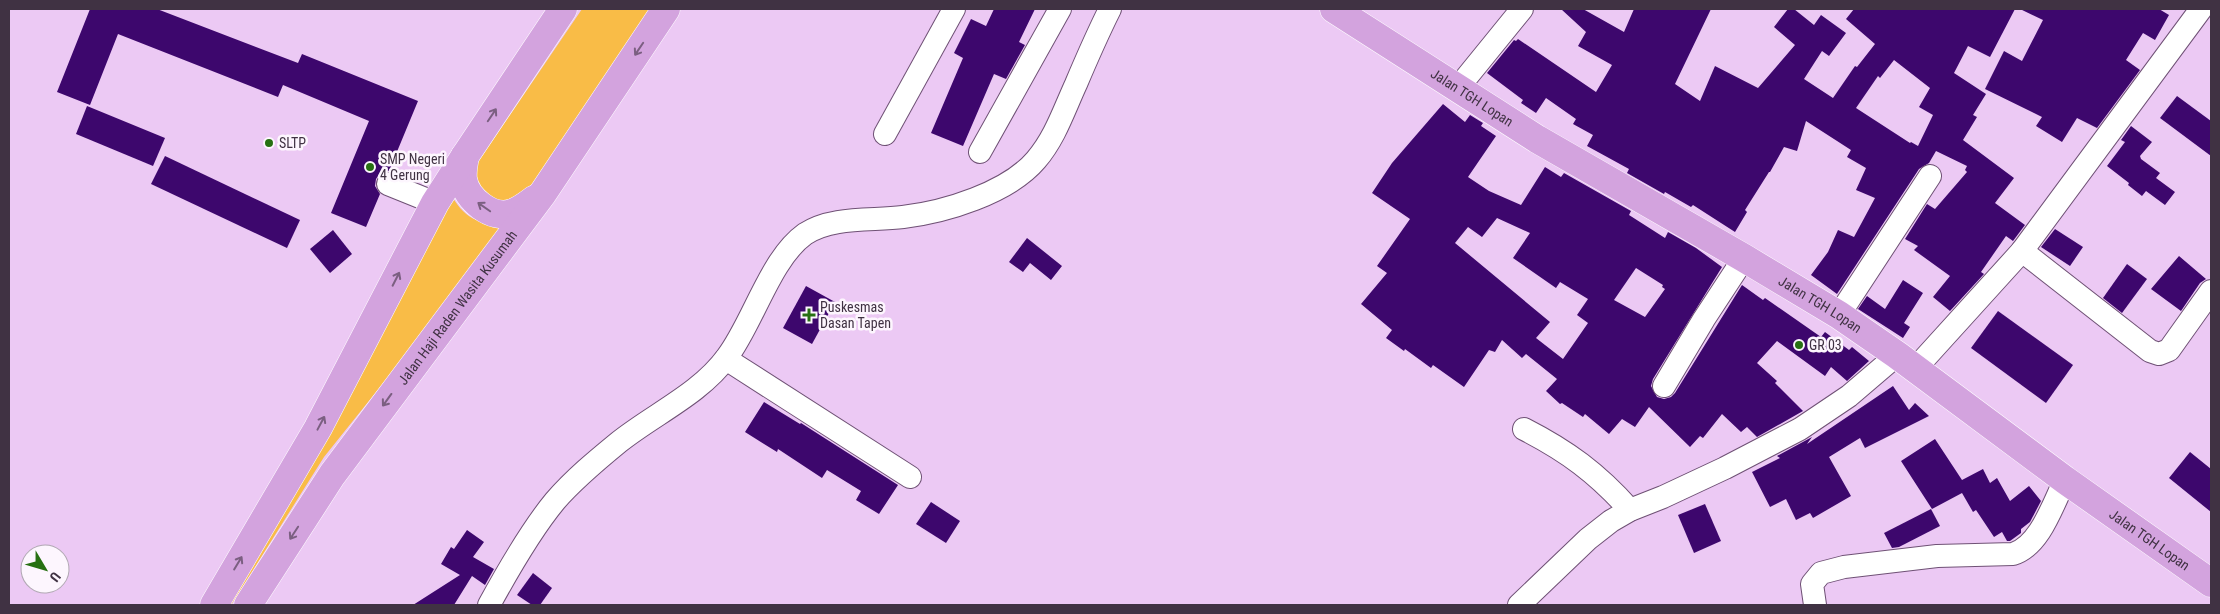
<svg xmlns="http://www.w3.org/2000/svg" width="2220" height="614" font-family="'Roboto Condensed',sans-serif">
<style>
.green{fill:#f9bc47}
.building{fill:#3d076d;fill-rule:evenodd}
.lines{fill:none;stroke-linecap:round;stroke-linejoin:round}
.minor-casing{stroke:#6f5175;stroke-width:24}
.highway-casing{stroke:#fff;stroke-width:29}
.minor{stroke:#fff;stroke-width:22}
.highway{stroke:#d3a3de;stroke-width:28}
.oneway{stroke:#7b5f81}
.poi-dot{fill:#277012;stroke:#fdf6fe;stroke-width:2}
.labels{text-anchor:middle;stroke-width:5;stroke-linejoin:round;paint-order:stroke}
.street-label{font-size:14px;fill:#403243;stroke:#fdf6fe}
.poi-label{font-size:14px;fill:#403243;stroke:#fdf6fe;text-anchor:start}
</style>
<rect width="100%" height="100%" fill="#ecc9f4"/>
<g class="green">
<polygon points="582,9 653,9 520,205 477,196 472,171"/>
<path d="M448,190C466,221 475,222 509,226L324,457L231,605H217Z"/>
</g>
<g class="building">
<polygon points="90,9 157,9 298,63 302,54 418,101 389,171 380,173 376,179 375,186 380,194 366,227 331,213 369,121 283,85 278,97 118,34 90,105 57,92"/>
<polygon points="994,9 1035,9 1019,42 1025,45 1006,79 994,74 963,146 931,133 963,58 954,53 971,19 986,26"/>
<path d="M1561,9H1583L1624,32L1634,9H1711L1675,84L1700,101L1715,66L1758,88L1795,45L1774,27L1788,9H1794L1814,25L1821,15L1846,33L1829,56L1822,51L1804,79L1833,98L1855,66L1857,67L1875,44L1846,19L1854,9H2015L1990,57L1968,46L1954,73L1986,94L1973,115L1977,117L1963,140L2014,178L1995,203L2025,225L2013,241L2006,236L1981,272L1984,274L1950,311L1933,297L1950,276L1914,250L1918,246L1905,239L1927,204L1935,209L1967,172L1965,170L1967,166L1936,151L1929,163L1919,169L1837,294L1811,275L1828,252L1838,230L1854,237L1875,198L1856,190L1866,168L1847,157L1851,150L1806,121L1797,151L1784,147L1770,172H1769L1745,210L1747,212L1735,232L1693,205L1691,207L1665,192L1664,194L1627,173L1629,169L1587,146L1593,135L1573,124L1576,119L1546,98L1536,113L1521,103L1523,100L1487,73L1514,40L1516,41L1518,39L1596,92L1612,65L1578,46L1586,32ZM1894,60L1930,88L1919,107L1933,115L1918,146L1911,142L1910,143L1856,108L1878,76L1880,78Z"/>
<polygon points="2020,9 2159,9 2169,15 2155,40 2143,33 2126,60 2140,70 2097,128 2077,118 2062,142 2036,126 2042,117 1985,89 2004,51 2022,61 2043,20"/>
<polygon points="2177,96 2211,121 2211,156 2160,118"/>
<path d="M1443,104L1465,122L1470,115L1483,123L1481,126L1496,136L1468,177L1489,191L1521,205L1545,167L1561,177L1564,173L1631,211L1629,215L1665,238L1668,232L1696,248L1722,267L1653,379L1651,386L1657,397L1664,399L1671,397L1675,393L1742,285L1763,300L1765,298L1821,337L1825,332L1849,350L1852,347L1869,361L1847,381L1831,367L1825,376L1777,341L1757,363L1777,381L1775,383L1803,411L1757,437L1747,427L1741,432L1722,414L1703,438L1700,436L1690,447L1649,407L1635,427L1622,419L1609,434L1585,414L1583,417L1562,403L1560,404L1546,391L1557,379L1526,354L1522,358L1502,340L1495,352L1489,350L1464,387L1433,365L1431,368L1405,349L1404,351L1386,338L1392,330L1361,304L1387,273L1377,266L1410,219L1372,193L1392,163ZM1497,218L1530,233L1513,258L1556,288L1560,282L1588,299L1577,315L1588,323L1563,359L1536,338L1550,322L1455,243L1468,227L1482,237ZM1636,268L1663,285L1662,287L1665,289L1645,317L1614,300Z"/>
<polygon points="87,106 165,138 153,166 76,134"/>
<polygon points="2131,126 2152,142 2140,156 2141,159 2160,173 2156,178 2175,192 2165,205 2146,191 2142,196 2128,185 2129,183 2107,166 2125,142 2121,140"/>
<polygon points="165,156 300,220 287,248 151,184"/>
<polygon points="2055,229 2083,247 2070,266 2041,247"/>
<polygon points="333,230 352,254 330,273 310,249"/>
<polygon points="1027,238 1062,266 1051,280 1030,263 1023,272 1009,262"/>
<polygon points="2179,256 2206,279 2200,283 2181,311 2151,289"/>
<polygon points="2127,264 2147,279 2122,313 2103,298"/>
<polygon points="1903,280 1923,293 1904,323 1910,327 1903,338 1858,309 1867,296 1885,309"/>
<polygon points="806,286 835,302 812,344 783,328"/>
<polygon points="1998,311 2073,365 2046,403 1971,348"/>
<polygon points="1893,386 1909,410 1915,403 1929,416 1865,448 1860,438 1829,457 1851,496 1813,518 1810,513 1796,520 1786,499 1770,507 1752,472 1780,458 1777,456 1812,437 1807,444"/>
<polygon points="764,402 800,424 801,423 898,485 879,514 856,500 861,491 827,470 822,478 778,449 777,452 745,432"/>
<polygon points="1935,439 1962,480 1983,469 1990,483 1997,478 2010,501 2029,486 2041,501 2030,522 2021,529 2021,533 2010,541 2007,541 2002,532 1994,537 1976,510 1973,512 1962,493 1932,509 1901,461"/>
<polygon points="2190,452 2211,469 2211,512 2169,478"/>
<polygon points="931,502 960,521 946,543 916,524"/>
<polygon points="1705,504 1721,541 1694,553 1678,515"/>
<polygon points="1931,509 1940,526 1899,547 1892,548 1884,533"/>
<polygon points="467,530 484,542 473,557 494,569 485,585 472,576 454,605 413,605 460,575 441,564 451,547 454,549"/>
<polygon points="533,573 552,588 540,605 532,605 517,595"/>
</g>
<g class="lines">
<g class="minor-casing">
<g id="minor">
<polyline points="1457,89 1522,9"/>
<polyline points="885,134 954,9"/>
<polyline points="980,152 1060,9"/>
<polyline points="388,184 435,203"/>
<polyline points="2022,251 2150,351 2159,354 2169,350 2211,291"/>
<polyline points="1839,315 1930,176"/>
<polyline points="726,359 910,477"/>
<polyline points="1915,369 2022,251 2201,9"/>
<polyline points="1664,386 1704,319 1744,258"/>
<path d="M1524,429C1567,451 1597,473 1630,510"/>
<path d="M489,605C507,572 531,530 555,501C574,479 597,460 619,442C654,414 700,394 727,357C753,323 770,259 805,234C832,216 872,221 903,217C945,212 1008,193 1036,160C1055,138 1064,110 1076,84C1087,58 1098,33 1110,9"/>
<polyline points="1519,605 1588,539 1611,521 1630,510 1663,497 1725,468 1800,429 1849,396 1897,355"/>
<path d="M1815,605L1812,584L1821,573L1844,567L1937,556L2013,554C2040,546 2053,504 2065,480"/>
</g>
</g>
<g class="highway-casing">
<g id="highway">
<path id="s1" d="M1334,9L1537,139L1744,258L1839,315L1897,355L2065,480L2211,583"/>
<path d="M465,156C464,163 462,171 463,179C466,199 492,220 512,213C521,210 528,204 535,199"/>
<polyline points="214,605 318,428 435,203 465,156 563,9"/>
<path id="s2" d="M248,605L332,475L543,193L666,9"/>
</g>
</g>
<use href="#minor" class="minor"/>
<use href="#highway" class="highway"/>
</g>
<defs><path id="oneway-shaft" d="M-6 0H5M1.5-3L5.5 0L1.5 3" fill="none" stroke-width="1.6" stroke-linecap="round" stroke-linejoin="round" transform="scale(1.25)"/></defs>
<g class="oneway">
<use href="#oneway-shaft" transform="translate(639 49) rotate(124)"/>
<use href="#oneway-shaft" transform="translate(492 115) rotate(-56)"/>
<use href="#oneway-shaft" transform="translate(484 207) rotate(-145)"/>
<use href="#oneway-shaft" transform="translate(396 279) rotate(-63)"/>
<use href="#oneway-shaft" transform="translate(387 400) rotate(126)"/>
<use href="#oneway-shaft" transform="translate(321 423) rotate(-62)"/>
<use href="#oneway-shaft" transform="translate(294 533) rotate(123)"/>
<use href="#oneway-shaft" transform="translate(238 563) rotate(-59)"/>
</g>
<g class="poi-dot">
<circle cx="269" cy="143" r="5"/>
<circle cx="370" cy="167" r="5"/>
<path d="M806.5 307.5h5v5h5v5h-5v5h-5v-5h-5v-5h5z"/>
<circle cx="1799" cy="345" r="5"/>
</g>
<g class="labels">
<g class="street-label">
<text dy="5" stroke="none"><textPath href="#s1" startOffset="164">Jalan TGH Lopan</textPath></text>
<text dy="5" stroke="none"><textPath href="#s1" startOffset="569">Jalan TGH Lopan</textPath></text>
<text dy="5" stroke="none"><textPath href="#s2" startOffset="364">Jalan Haji Raden Wasita Kusumah</textPath></text>
<text dy="5" stroke="none"><textPath href="#s1" startOffset="974">Jalan TGH Lopan</textPath></text>
</g>
<g class="poi-label">
<text x="279" y="148">SLTP</text>
<text x="380" y="164">SMP Negeri<tspan x="380" dy="16">4 Gerung</tspan></text>
<text x="820" y="312">Puskesmas<tspan x="820" dy="16">Dasan Tapen</tspan></text>
<text x="1809" y="350">GR 03</text>
</g>
</g>
<rect width="2220" height="614" fill="none" stroke="#403243" stroke-width="20"/>
<g transform="translate(45 569) rotate(128)"><circle r="24" fill="#fdf6fe" stroke="#b1a8b3"/>
<path d="M0-4L9 19L0 12L-9 19Z" fill="#277012"/>
<text y="-8" font-size="14" font-weight="bold" text-anchor="middle" fill="#403243">U</text>
</g>
</svg>
